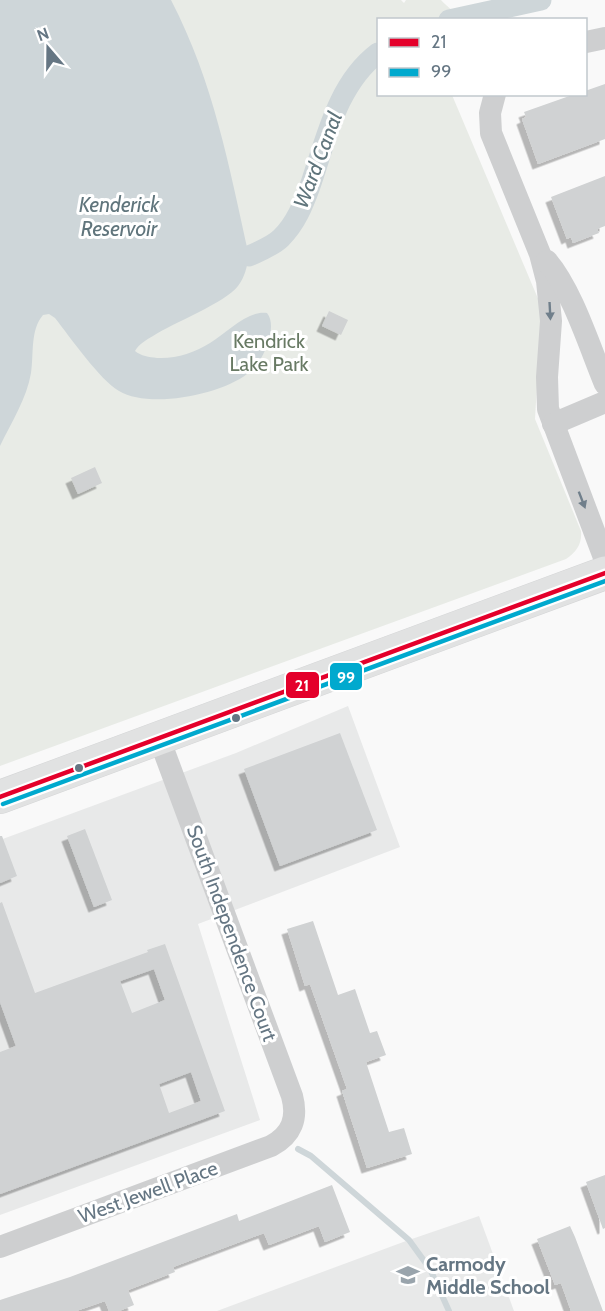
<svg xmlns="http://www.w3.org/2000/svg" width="605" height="1311" font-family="Cabin,sans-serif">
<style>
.built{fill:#e8e9e9}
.green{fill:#e8ebe6}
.water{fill:#ced6d9}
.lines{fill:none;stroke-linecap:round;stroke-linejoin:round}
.stream{stroke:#ced6d9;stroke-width:6}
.canal{stroke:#ced6d9;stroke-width:21}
.building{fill:#d0d2d3;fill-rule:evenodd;filter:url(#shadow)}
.secondary-casing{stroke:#d5d6d7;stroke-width:34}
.street{stroke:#cecfd0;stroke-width:22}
.secondary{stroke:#e1e2e2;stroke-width:33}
.bus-1-casing{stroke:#fff;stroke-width:9}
.bus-2-casing{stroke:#fff;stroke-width:9}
.bus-1{stroke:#e4002b;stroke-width:4.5}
.bus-2{stroke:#00a9ce;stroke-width:4.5}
.oneway{fill:#707f8b}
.bus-dot{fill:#657683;stroke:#fff;stroke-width:2}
.labels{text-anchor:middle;stroke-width:6;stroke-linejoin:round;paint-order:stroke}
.park-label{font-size:20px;fill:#687a64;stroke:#fff}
.street-label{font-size:20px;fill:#657683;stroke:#fff}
.poi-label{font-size:20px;font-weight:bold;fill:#657683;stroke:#fff;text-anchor:start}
.water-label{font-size:21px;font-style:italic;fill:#60757c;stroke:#fff}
.line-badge{stroke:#fff;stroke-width:2}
.badge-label{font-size:16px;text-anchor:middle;font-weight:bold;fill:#fff}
</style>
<defs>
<filter id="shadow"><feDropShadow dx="-5.5" dy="5.5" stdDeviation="0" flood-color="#0004"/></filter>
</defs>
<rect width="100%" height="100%" fill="#f9f9f9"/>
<g class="built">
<polygon points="348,706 400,847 198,924 260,1120 0,1215 0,840 236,753"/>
<polygon points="479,1216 514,1311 217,1311 406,1241"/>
</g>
<path class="green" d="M0,0H401L404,3L406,0H441C447,7 455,11 460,19L378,20V94L452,95L539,301L541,316L535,419L581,531C582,544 577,551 566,559L0,766Z"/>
<path class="water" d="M0,0H171C214,83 229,166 249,256C247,266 245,277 238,286C225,303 173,323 153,336C146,340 139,344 135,351C141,356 149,357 157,358C176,359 194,353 210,343C227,333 247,310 267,313C273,321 271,331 269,340C265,353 258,366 247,374C220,395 149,409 119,391C100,380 70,337 55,318L49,314L43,315C30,330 34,354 31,373C27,398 11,423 0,446Z"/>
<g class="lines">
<polyline class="stream" points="298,1149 311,1156 409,1240 430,1269 449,1311"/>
<g class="canal">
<polyline points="449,20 541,0"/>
<path d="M249,256C260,251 273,246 281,238C296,223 303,205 310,186C326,140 337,84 378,53"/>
</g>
</g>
<g class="building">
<polygon points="605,84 605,139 538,164 522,119 526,117 524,112 575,94 585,94 585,91"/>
<polygon points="605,176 605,226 597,229 599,233 573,243 571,237 567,239 551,197"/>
<polygon points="329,311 348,320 341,335 322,326"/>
<polygon points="95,467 102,483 78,494 71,478"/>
<polygon points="340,733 377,830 280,866 244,769"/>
<polygon points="85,829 112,900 94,907 67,836"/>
<polygon points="0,836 2,836 17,876 0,883"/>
<path d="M2,902L35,993L148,952L147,950L165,944L225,1111L0,1194V1052L16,1046L0,1002V903ZM154,969L165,1000L132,1013L120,981ZM191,1072L201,1101L169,1113L159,1084Z"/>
<polygon points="313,921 338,995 355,989 370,1033 377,1031 386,1055 366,1062 389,1132 404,1128 412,1154 367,1168 342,1091 347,1089 310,984 305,986 287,929"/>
<polygon points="605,1175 605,1228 603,1229 586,1182"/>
<polygon points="332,1185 350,1232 325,1242 319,1226 269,1245 264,1233 173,1267 175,1272 128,1290 134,1305 119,1311 109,1311 105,1301 76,1311 0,1311 0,1300 70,1277 237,1214 239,1221"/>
<polygon points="570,1226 575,1237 603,1311 571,1311 561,1283 555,1285 537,1239"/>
</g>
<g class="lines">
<g class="secondary-casing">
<polyline id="secondary" points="0,797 605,573"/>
</g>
<g class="street">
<polyline points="586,42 605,38"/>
<polyline points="495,94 490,113 491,133 540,254 547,281 551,321 547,377 548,409 605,560"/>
<path d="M547,261C572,290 590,348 605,384"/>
<polyline points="553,424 605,402"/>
<path d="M0,1247L271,1146C292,1135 298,1118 292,1096L159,738"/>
</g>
<use href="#secondary" class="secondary"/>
<g class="bus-1-casing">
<polyline id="bus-1" points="0,797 605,573"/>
</g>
<g class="bus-2-casing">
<polyline id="bus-2" points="3,804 605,581"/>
</g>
<use href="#bus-1" class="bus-1"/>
<use href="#bus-2" class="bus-2"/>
</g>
<defs><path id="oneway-solid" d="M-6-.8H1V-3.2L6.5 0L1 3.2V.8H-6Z" transform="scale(1.5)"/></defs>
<g class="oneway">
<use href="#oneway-solid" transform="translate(550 311) rotate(87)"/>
<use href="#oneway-solid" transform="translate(582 500) rotate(69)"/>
</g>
<defs>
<g id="school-bare" transform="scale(1.8)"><path d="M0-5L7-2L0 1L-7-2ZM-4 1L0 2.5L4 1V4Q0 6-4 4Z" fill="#99a4ac" stroke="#fff" stroke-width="2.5" paint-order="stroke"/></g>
</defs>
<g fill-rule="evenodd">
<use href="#school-bare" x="408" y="1275"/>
</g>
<g class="bus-dot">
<circle cx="236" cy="718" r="5"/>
<circle cx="79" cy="768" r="5"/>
</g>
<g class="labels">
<g class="park-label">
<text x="269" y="348">Kendrick<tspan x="269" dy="23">Lake Park</tspan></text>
</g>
<g class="street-label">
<text transform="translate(232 933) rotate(70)" y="7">South Independence Court</text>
<text transform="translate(148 1192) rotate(-20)" y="7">West Jewell Place</text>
</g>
<g class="poi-label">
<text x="426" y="1271">Carmody<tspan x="426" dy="23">Middle School</tspan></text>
</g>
<g class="water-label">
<text transform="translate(318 160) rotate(-69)" y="7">Ward Canal</text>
<text x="119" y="212">Kenderick<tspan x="119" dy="24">Reservoir</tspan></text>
</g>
</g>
<g class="line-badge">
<rect x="329" y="662" width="34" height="29" rx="6" fill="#00a9ce"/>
<rect x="285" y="671" width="35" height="28" rx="6" fill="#e4002b"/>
</g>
<g class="badge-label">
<text x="346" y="683">99</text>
<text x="302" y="691">21</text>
</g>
<rect x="377" y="18" width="210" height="78" fill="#ffffff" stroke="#c1c8cd" stroke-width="1.5"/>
<rect x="389" y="38" width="30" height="9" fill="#e4002b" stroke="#c1c8cd" stroke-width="1.5"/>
<text x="431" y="48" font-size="18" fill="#657683">21</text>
<rect x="389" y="68" width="30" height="9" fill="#00a9ce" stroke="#c1c8cd" stroke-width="1.5"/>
<text x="431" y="78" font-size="18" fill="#657683">99</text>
<g transform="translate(48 48) rotate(340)" stroke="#ffffff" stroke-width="4.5" paint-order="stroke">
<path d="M0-4.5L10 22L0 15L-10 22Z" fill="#657683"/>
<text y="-9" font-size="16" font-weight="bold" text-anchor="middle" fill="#657683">N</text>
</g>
</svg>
